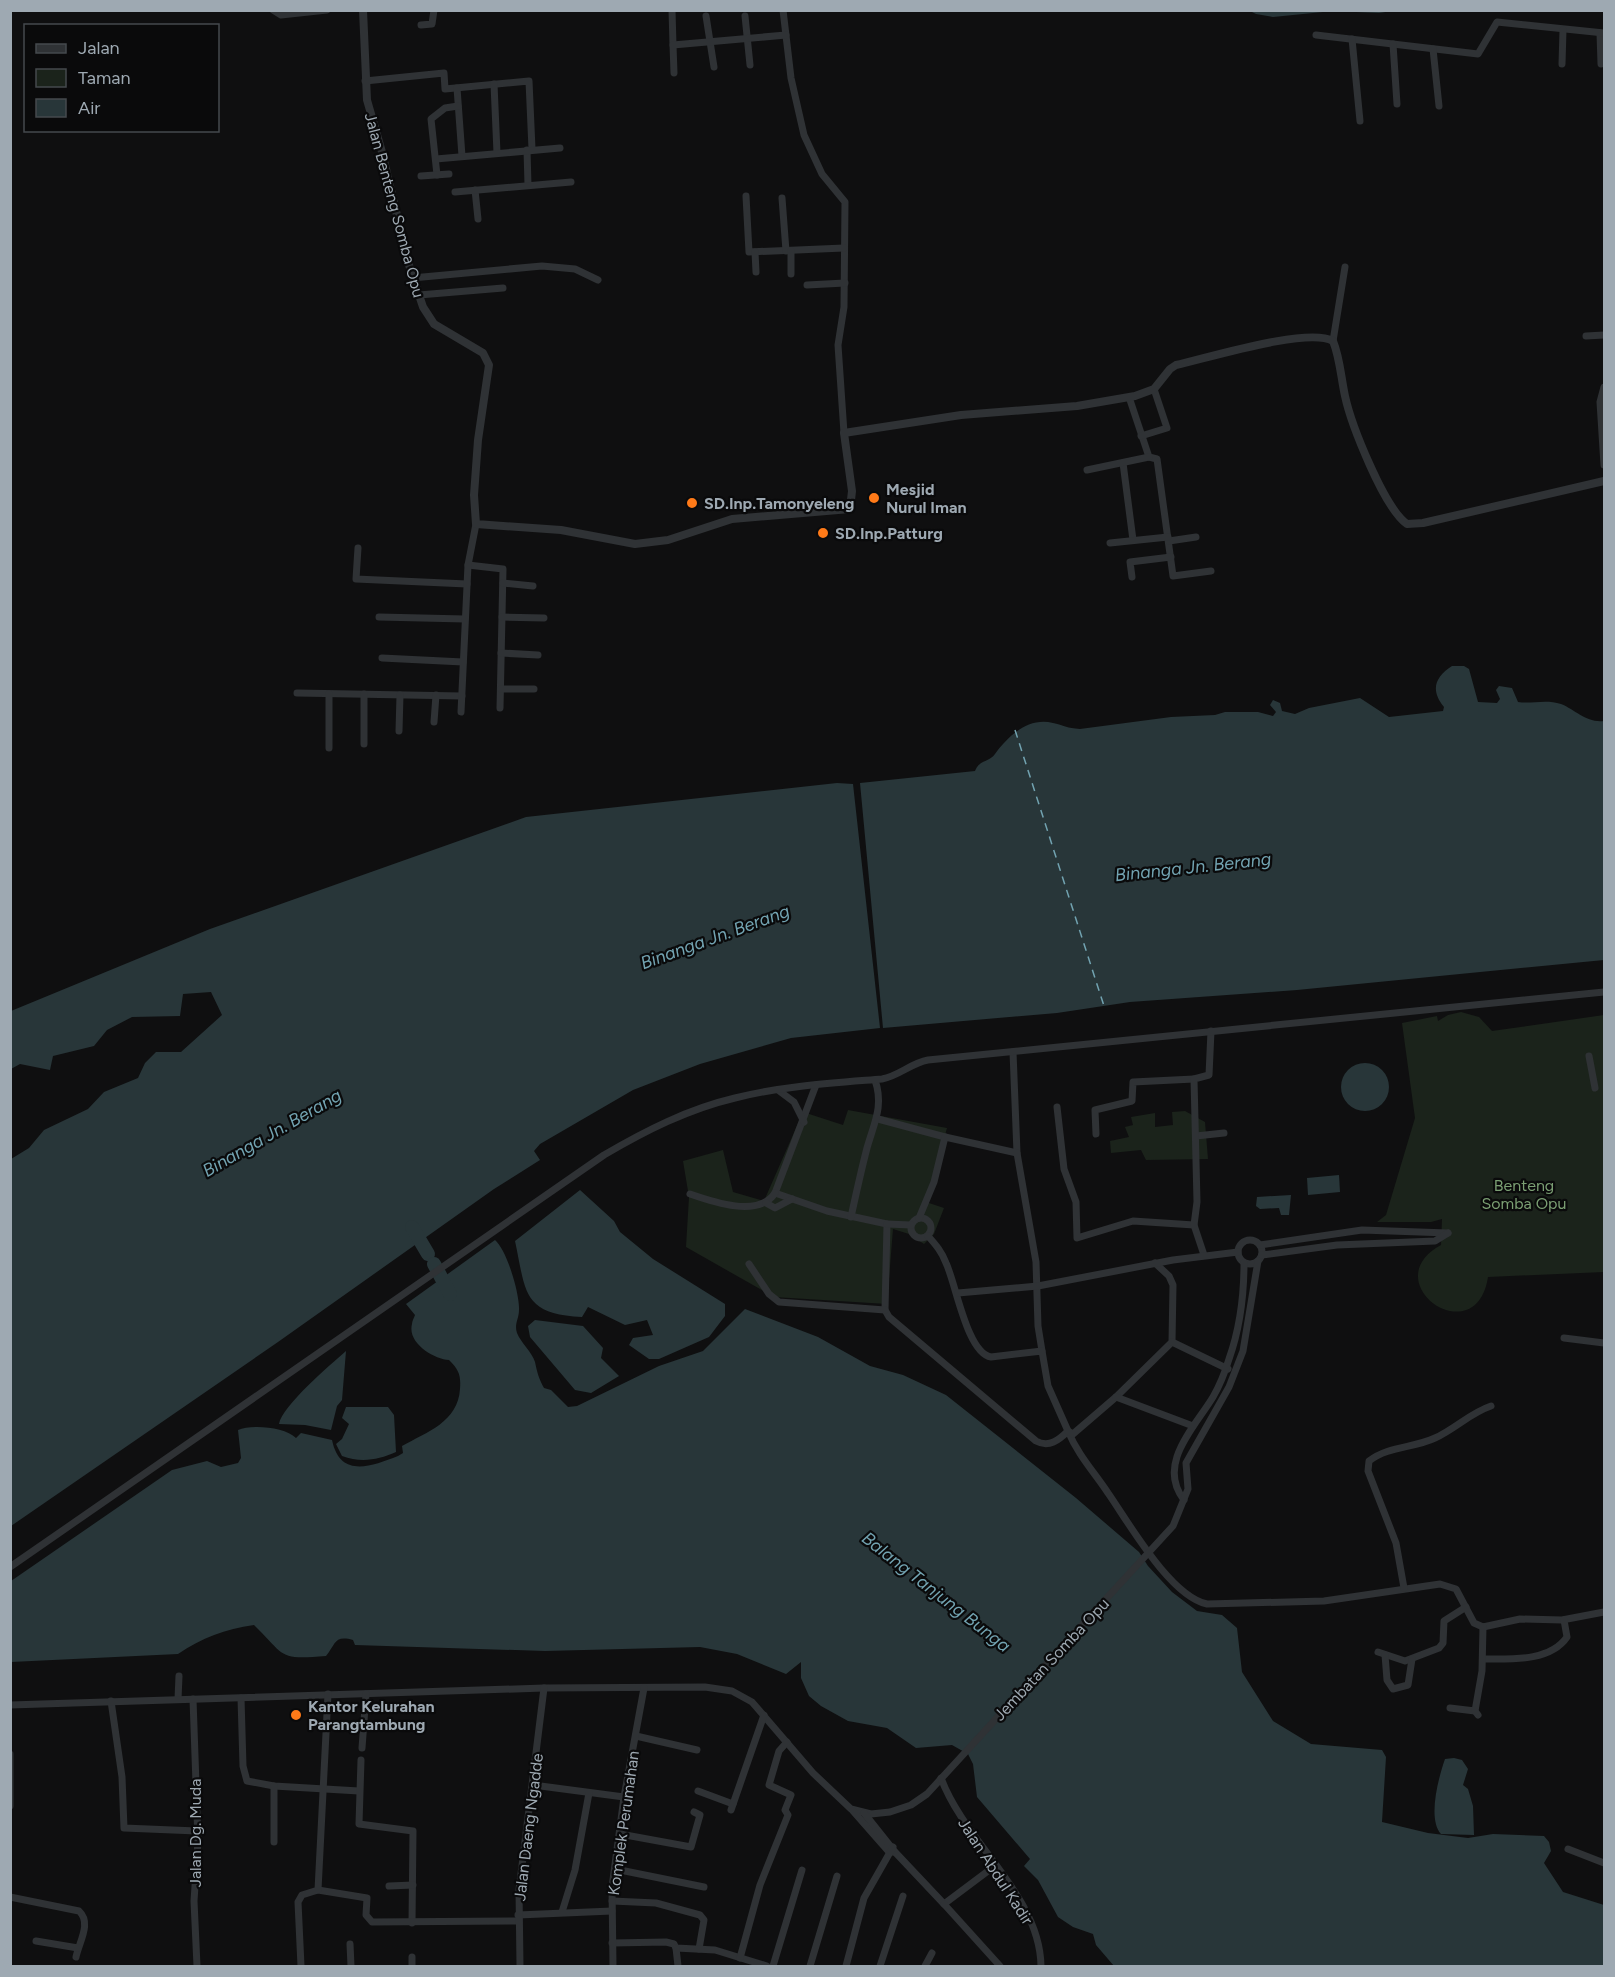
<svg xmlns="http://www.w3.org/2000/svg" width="1615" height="1977" font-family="Figtree,sans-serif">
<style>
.green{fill:#1b231b}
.water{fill:#283639}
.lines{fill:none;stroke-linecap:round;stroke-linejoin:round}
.river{stroke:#283639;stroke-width:14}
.ferry{stroke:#72a3b1;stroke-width:1.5;stroke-dasharray:8 6;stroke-linecap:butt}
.minor{stroke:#2f3235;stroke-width:7}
.tertiary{stroke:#2f3235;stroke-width:8}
.poi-dot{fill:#ff7a18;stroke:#0a0a0b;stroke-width:2}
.labels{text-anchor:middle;stroke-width:4.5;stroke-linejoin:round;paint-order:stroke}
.street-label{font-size:16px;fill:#9ea9b2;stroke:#0a0a0b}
.poi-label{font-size:16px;font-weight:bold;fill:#9ea9b2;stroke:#0a0a0b;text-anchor:start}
.park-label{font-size:16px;fill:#7b9f73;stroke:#0a0a0b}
.water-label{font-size:18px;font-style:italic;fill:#72a3b1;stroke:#0a0a0b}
</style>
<rect width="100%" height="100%" fill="#0f0f10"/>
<g class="green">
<path d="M1461,1012L1479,1017L1492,1031L1604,1015V1272L1488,1277C1476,1355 1373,1282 1441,1245L1442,1219L1431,1222H1377L1386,1215L1415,1118L1402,1023L1437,1016L1438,1021L1448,1015Z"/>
<polygon points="848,1110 947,1128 926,1202 944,1208 934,1234 924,1244 909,1234 893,1229 887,1304 774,1297 686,1247 689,1197 683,1161 723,1150 733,1192 764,1201 803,1112 843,1125"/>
<polygon points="1185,1111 1205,1122 1208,1159 1146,1160 1141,1150 1111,1153 1110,1141 1129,1137 1125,1127 1133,1125 1131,1117 1155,1113 1155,1127 1173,1125 1172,1112"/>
</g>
<g class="water">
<polygon points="1250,11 1250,10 1392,11 1379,13 1333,11 1273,17 1256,14"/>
<path d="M1452,666H1464L1469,669L1478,702L1497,703L1500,699L1496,690L1499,686L1512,688L1518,702C1532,704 1546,699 1561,704C1576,710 1586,723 1604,721V960L1297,990L1130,1002L1057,1013L883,1028L860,783L975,771C980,759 988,763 995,754C1008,736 1028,717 1053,723C1066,726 1066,728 1080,729L1171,717L1215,715L1225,712H1258L1273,716L1276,712L1270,705L1273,700L1280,703L1282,711L1295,714L1309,708L1360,698L1389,717L1443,711L1444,707C1430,690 1435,677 1452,666Z"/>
<polygon points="837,783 853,784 880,1028 791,1038 700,1064 633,1090 540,1144 534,1151 540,1160 494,1189 278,1342 11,1526 11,1159 29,1148 44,1130 88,1109 104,1092 138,1078 145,1063 156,1052 181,1052 222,1015 211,992 183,994 180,1016 132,1017 107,1030 94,1046 53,1056 50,1070 20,1064 11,1069 11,1011 210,929 526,817"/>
<circle cx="1365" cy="1087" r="24"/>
<polygon points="1339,1175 1340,1192 1308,1195 1307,1178"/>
<path d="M580,1190L614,1221L620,1232L653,1259L725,1304V1316L709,1337L659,1359H649L629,1345L633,1338L653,1335L647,1320L625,1325L588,1307L582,1317C522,1314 526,1292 515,1241Z"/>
<polygon points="1291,1195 1289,1215 1281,1215 1279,1208 1260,1209 1256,1206 1257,1197"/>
<path d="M495,1240C507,1250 520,1295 519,1310C519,1319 514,1324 517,1333C521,1343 532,1352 535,1362C537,1372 539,1379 544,1388L551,1390L568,1407L577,1406L659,1366L703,1351L745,1309L818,1337L870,1366L903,1375L946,1395L1076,1498L1139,1552L1148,1566L1172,1592L1197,1611L1222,1615L1237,1628L1242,1672L1273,1721L1311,1744L1382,1750L1386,1757L1382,1822L1428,1833L1468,1838L1493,1834L1544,1836L1549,1842L1551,1851L1544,1863L1563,1892L1604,1905V1966H1114L1096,1945L1093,1934L1073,1927L1058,1917L1038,1880L1024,1866L1030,1859L977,1797L973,1764L968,1754L952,1745L916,1748L887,1728L848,1721L821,1706L809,1696L801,1678V1662L786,1674L737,1654L700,1647L545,1651L355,1645L353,1640C334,1635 336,1644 326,1656C277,1660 286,1656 254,1625C225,1629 202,1638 178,1654L11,1662V1581L172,1470L207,1461L221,1467L238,1463L241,1458L238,1430C252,1424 285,1427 296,1438L301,1433L332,1440C340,1478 370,1467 398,1456L403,1453L402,1446C427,1432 458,1422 460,1389C461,1375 459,1370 449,1360C434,1359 407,1343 412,1324C412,1321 414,1318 415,1315L406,1304Z"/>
<polygon points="535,1320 583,1326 603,1348 601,1358 619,1376 591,1393 575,1390 530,1337 528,1326"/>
<path d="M346,1351L342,1400L337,1406L331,1430L305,1425L279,1424C282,1406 330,1365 346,1351Z"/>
<path d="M346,1407H388L394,1415L396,1452C378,1460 361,1463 342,1456L336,1444L342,1439L349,1424L342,1418Z"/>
<path d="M1454,1758L1462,1760L1468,1769L1463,1785L1468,1789L1473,1806L1474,1835L1441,1834C1427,1819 1439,1776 1445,1759Z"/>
</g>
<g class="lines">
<g class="river">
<polyline points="412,1227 428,1254"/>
<polyline points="434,1264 450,1294"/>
</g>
<polyline class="ferry" points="1015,730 1104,1006"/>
<g class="minor">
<polyline points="273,10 281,15 327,10"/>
<polyline points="672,10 673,45"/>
<polyline points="783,10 791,78 804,135 822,174 845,202 844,307 838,345 844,433"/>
<polyline points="706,16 714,67"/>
<polyline points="745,16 750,65"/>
<polyline points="421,25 432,24 434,10"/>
<polyline points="1600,33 1601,64"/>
<polyline points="1316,35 1478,54 1497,22 1604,33"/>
<polyline points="1352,39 1360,121"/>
<polyline points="1393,44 1397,104"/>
<polyline points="1433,49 1439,106"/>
<polyline points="1562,64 1563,30"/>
<polyline points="674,73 673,45 786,35"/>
<polyline points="365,81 444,73 445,89 529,81 532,149"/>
<polyline points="494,84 497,153"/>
<polyline points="457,88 462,156"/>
<polyline points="527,150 528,185"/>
<polyline points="436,159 560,148"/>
<polyline points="437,175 431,119 445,108 458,106"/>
<polyline points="421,176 449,174"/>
<polyline points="475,190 478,219"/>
<polyline points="455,192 571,182"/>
<polyline points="746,196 749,252 844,248"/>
<polyline points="782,198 786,251"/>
<polyline points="791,251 791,274"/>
<polyline points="755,252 756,272"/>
<polyline points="412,278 542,266 575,269 598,280"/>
<polyline points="807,285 845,283"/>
<polyline points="419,295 503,288"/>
<polyline points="1586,336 1604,335"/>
<polyline points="1333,341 1345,267"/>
<polyline points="1604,387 1600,402 1604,465"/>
<polyline points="1129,397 1149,457 1157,459 1173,576 1211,571"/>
<polyline points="1141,436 1167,428 1154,389"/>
<polyline points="1123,463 1133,540"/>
<polyline points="1087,470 1149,457"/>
<polyline points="1169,541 1196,537"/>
<polyline points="1110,543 1168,537"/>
<polyline points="358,548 356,579 467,584"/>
<polyline points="468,565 503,569 500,708"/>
<polyline points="1132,577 1130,562 1171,557"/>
<polyline points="503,583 533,586"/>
<polyline points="379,617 465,619"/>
<polyline points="502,617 544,618"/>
<polyline points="501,653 538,655"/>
<polyline points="382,658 463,662"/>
<polyline points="501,689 534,689"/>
<polyline points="297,693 462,696"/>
<polyline points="329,694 329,748"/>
<polyline points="461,712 468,565 476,524"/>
<polyline points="434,722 436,695"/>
<polyline points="399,731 400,695"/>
<polyline points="364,744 364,694"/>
<polyline points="1013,1052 1017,1153"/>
<polyline points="1589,1056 1595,1088"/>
<path d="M816,1085L775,1193L827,1211L887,1224L885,1310L889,1317L1036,1441C1049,1448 1059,1440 1068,1431C1078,1455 1094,1472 1108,1493C1129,1523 1170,1596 1207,1604L1324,1601L1440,1584L1456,1589L1474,1623L1483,1627L1520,1619L1562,1620L1604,1612"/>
<polyline points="778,1090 794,1102 804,1122"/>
<polyline points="1057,1107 1064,1169 1076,1202 1077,1238 1133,1221 1194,1225"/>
<polyline points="878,1119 945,1137"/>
<polyline points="1096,1134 1095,1110 1132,1101 1133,1082 1194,1079"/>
<polyline points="1196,1136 1224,1133"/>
<path d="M690,1194C713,1202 759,1218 775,1193"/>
<polyline points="766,1203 775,1208 792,1199"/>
<path d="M851,1217C856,1194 861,1171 867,1148C874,1123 884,1106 875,1080"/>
<circle cx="921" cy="1228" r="10"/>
<polyline points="919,1218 934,1182 945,1137 1017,1153 1036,1262 1038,1326 1042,1351"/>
<polyline points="887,1224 911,1225"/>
<path d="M928,1236C936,1245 942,1252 946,1263C956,1284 967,1353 991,1357L1042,1351L1048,1386L1068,1431L1073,1434L1116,1397L1172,1342L1173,1285L1169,1276L1155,1263"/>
<circle cx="1250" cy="1252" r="12"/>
<polyline points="1260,1245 1362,1230 1448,1233"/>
<polyline points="1204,1255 1194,1225 1197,1202 1194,1079 1209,1075 1211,1031"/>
<polyline points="1262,1255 1337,1245 1435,1241 1448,1233"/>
<polyline points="749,1264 769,1294 779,1302 885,1310"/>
<polyline points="958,1293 1038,1286 1173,1260 1238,1252"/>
<polyline points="1564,1338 1604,1343"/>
<polyline points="1172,1342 1228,1369"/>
<polyline points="1116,1397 1193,1426"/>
<path d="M1184,1500C1156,1464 1195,1427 1213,1397C1220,1385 1225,1372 1229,1359C1240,1328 1244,1295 1244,1263"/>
<path d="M10,1567L604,1155C645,1131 688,1109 735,1098C782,1086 833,1083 882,1079C899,1076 911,1063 928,1060L1604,992"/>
<path d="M1404,1588L1396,1543L1368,1471L1369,1461C1388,1446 1414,1448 1435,1438C1455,1429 1470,1413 1491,1406"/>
<polyline points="1378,1652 1405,1661 1439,1648 1443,1643 1444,1621 1466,1607"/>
<polyline points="1385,1655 1387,1680 1393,1689 1408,1685 1412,1659"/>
<path d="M1483,1659C1510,1659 1550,1662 1567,1637L1564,1620"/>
<polyline points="241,1698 243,1766 247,1781 274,1786 359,1791"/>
<polyline points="178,1699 179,1676"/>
<polyline points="193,1699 198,1841 194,1901 197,1966"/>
<polyline points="111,1701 122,1777 124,1828 197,1831"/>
<polyline points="10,1705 544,1688 705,1687 732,1691 752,1702 813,1773 851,1809 871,1814 890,1812 911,1805 927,1794 1173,1526 1188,1489 1186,1463 1229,1387 1243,1351 1258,1261"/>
<polyline points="1450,1708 1475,1711"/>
<polyline points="1478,1715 1475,1711 1482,1671 1483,1627"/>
<polyline points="636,1736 697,1750"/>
<polyline points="362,1748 366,1694"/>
<polyline points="10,1754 10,1806"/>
<polyline points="361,1760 359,1824 413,1831 412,1923"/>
<path d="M941,1778C965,1843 1040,1895 1041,1966"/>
<polyline points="533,1785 624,1797"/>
<polyline points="274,1786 274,1842"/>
<polyline points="698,1791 733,1804"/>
<polyline points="731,1810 764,1715"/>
<polyline points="853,1811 889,1852 893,1852"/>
<polyline points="864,1813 895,1852 944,1904 996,1865"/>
<polyline points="620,1834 691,1847 700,1815 694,1812"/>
<polyline points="1568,1849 1604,1863"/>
<polyline points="615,1869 704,1887"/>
<polyline points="389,1886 413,1885"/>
<polyline points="318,1890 367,1898 366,1915 372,1922 518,1921"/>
<path d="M10,1897L79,1911C92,1923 79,1942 76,1957"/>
<polyline points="612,1901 656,1903 700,1915 704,1920 699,1949"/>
<polyline points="944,1904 1000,1966"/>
<polyline points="562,1912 575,1870 589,1793"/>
<polyline points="518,1915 612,1911"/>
<polyline points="36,1941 78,1948"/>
<polyline points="612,1943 666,1942 674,1944 676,1948 715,1950 767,1966"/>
<polyline points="350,1944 351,1966"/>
<polyline points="676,1948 678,1966"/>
<polyline points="412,1957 412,1966"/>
<polyline points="740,1958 760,1885 788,1815 785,1810 791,1795 769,1785 779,1751 787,1742"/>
<polyline points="301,1966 298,1902 302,1895 318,1890 328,1694"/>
<polyline points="520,1966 519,1890 544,1688"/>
<polyline points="613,1966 612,1887 624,1797 644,1688"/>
<polyline points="773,1966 802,1870"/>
<polyline points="810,1966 837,1876"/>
<polyline points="846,1966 864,1898 893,1847"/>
<polyline points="880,1966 903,1896"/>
<polyline points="925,1966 932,1953"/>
</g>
<path class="tertiary" d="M363,10L367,100L382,152L408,262L423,307L434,324L483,353L489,365L478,440L474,495L476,524L561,530L635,544L668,540L732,519L850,509L852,491L844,433L961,415L1077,406L1135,396L1154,389L1170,369L1176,365C1208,358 1307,327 1333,341C1340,358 1341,378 1345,396C1351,424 1384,508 1407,524L1423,523L1604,481"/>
</g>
<g class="poi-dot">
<circle cx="874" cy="498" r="6"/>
<circle cx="692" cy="503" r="6"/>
<circle cx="823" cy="533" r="6"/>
<circle cx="296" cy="1715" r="6"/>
</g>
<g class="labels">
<g class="street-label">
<text transform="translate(395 205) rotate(75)" y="6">Jalan Benteng Somba Opu</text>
<text transform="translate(1051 1659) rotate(-47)" y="6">Jembatan Somba Opu</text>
<text transform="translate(623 1823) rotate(-82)" y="6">Komplek Perumahan</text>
<text transform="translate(528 1827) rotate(-83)" y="6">Jalan Daeng Ngadde</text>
<text transform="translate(195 1833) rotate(-90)" y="6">Jalan Dg. Muda</text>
<text transform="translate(996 1871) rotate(57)" y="6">Jalan Abdul Kadir</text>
</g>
<g class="poi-label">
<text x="886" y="495">Mesjid<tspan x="886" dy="18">Nurul Iman</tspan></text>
<text x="704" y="509">SD.Inp.Tamonyeleng</text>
<text x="835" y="539">SD.Inp.Patturg</text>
<text x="308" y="1712">Kantor Kelurahan<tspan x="308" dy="18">Parangtambung</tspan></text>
</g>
<g class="park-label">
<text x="1524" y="1191">Benteng<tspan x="1524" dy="18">Somba Opu</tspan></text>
</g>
<g class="water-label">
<text transform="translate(1193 867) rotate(-6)" y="6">Binanga Jn. Berang</text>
<text transform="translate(715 937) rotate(-20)" y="6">Binanga Jn. Berang</text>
<text transform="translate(272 1133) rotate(-30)" y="6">Binanga Jn. Berang</text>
<text transform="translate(936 1592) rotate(38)" y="6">Balang Tanjung Bunga</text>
</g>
</g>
<rect width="1615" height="1977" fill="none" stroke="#9ea9b2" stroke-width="24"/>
<rect x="24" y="24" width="195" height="108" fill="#0a0a0b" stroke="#454a4e" stroke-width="1.5"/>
<rect x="36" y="44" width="30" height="9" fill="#2f3235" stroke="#454a4e" stroke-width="1.5"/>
<text x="78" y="54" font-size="18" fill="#9ea9b2">Jalan</text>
<rect x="36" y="69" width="30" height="18" fill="#1b231b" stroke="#454a4e" stroke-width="1.5"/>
<text x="78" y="84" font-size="18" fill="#9ea9b2">Taman</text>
<rect x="36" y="99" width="30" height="18" fill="#283639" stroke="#454a4e" stroke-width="1.5"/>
<text x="78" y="114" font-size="18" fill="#9ea9b2">Air</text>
</svg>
